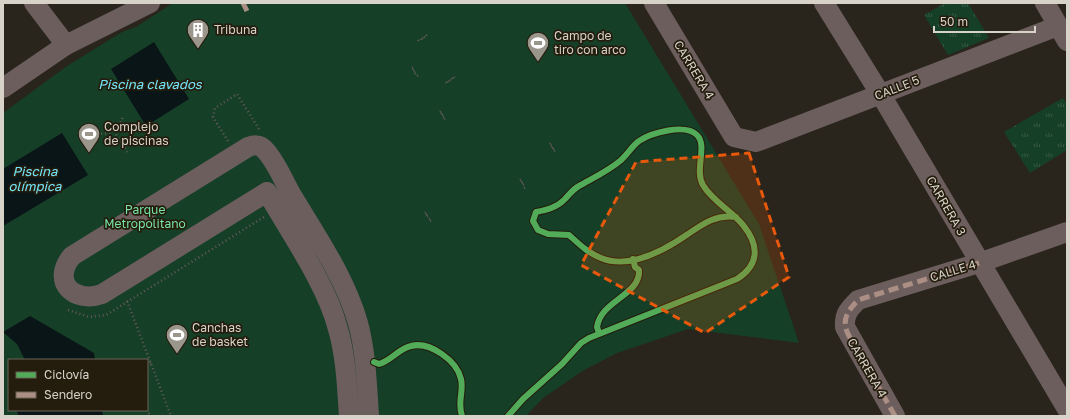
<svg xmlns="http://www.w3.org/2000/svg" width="1070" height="419" font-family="'Golos Text',sans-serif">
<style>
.grass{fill:url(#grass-tufts)}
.park{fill:#163f28;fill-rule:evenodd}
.water{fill:#091517}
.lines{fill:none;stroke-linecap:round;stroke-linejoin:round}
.path{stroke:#655b58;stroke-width:2.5;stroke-dasharray:1 3;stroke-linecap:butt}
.minor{stroke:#6d5e5e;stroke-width:20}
.quiet{stroke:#ac8f84;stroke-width:5;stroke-dasharray:10 5;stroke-linecap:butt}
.cycleway-casing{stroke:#241c0d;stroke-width:8}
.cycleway{stroke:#51ab58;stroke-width:6}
.marked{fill:#e8590c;fill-opacity:0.2;stroke:#e8590c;stroke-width:3;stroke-dasharray:8 5;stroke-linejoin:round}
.labels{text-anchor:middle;stroke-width:3.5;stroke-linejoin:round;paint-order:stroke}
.poi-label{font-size:12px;fill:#d8d3c9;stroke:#241c0d;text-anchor:start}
.street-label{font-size:12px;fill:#d8d3c9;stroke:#241c0d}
.park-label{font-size:12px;fill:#77e3a6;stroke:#241c0d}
.water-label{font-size:13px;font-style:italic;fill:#74e5f8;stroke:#241c0d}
</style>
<defs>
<pattern id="grass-tufts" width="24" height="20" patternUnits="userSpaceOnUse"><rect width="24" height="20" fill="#163f28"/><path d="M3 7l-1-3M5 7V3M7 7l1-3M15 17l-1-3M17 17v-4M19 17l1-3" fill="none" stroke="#375a46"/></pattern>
</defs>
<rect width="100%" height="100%" fill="#29251c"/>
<g class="grass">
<polygon points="945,3 968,3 989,38 948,55 924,15"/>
<polygon points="1063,98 1067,104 1067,150 1030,173 1004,132"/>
</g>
<path class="park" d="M173,3H625L759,224L799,343L688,329L617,353L584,370L543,398L526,416H3V113L67,66L122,32L136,27ZM9,360H147V410H9Z"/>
<g class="water">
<polygon points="154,42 189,99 146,126 111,69"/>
<polygon points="62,133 88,175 3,226 3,169"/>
<polygon points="30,316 94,353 95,360 25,360 17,344 3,332"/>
<polygon points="16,410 102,410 103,416 19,416"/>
</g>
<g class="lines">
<g class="path">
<polyline points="426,35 428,38"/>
<polyline points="424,37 426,40"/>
<polyline points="422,38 424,40"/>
<polyline points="421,39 422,42"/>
<polyline points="418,40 420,43"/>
<polyline points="412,68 415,67"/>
<polyline points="413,70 416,68"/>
<polyline points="414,72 417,70"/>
<polyline points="415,74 418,72"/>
<polyline points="417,76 420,74"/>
<polyline points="454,77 455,80"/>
<polyline points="452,78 454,81"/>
<polyline points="450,80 452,82"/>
<polyline points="448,81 450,84"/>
<polyline points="446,82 448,85"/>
<polyline points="440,112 443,110"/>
<polyline points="441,114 444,112"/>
<polyline points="442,115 445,113"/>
<polyline points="443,117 446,115"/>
<polyline points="444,119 447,117"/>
<polyline points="114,131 127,152"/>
<path d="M97,133C111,136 120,128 123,116"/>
<polyline points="228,141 213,117 215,108 237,94 259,129"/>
<polyline points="550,144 553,142"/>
<polyline points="551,146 554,144"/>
<polyline points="552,148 555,146"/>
<polyline points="553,149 556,147"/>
<polyline points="554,151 557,149"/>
<polyline points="520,180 523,178"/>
<polyline points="521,182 524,180"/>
<polyline points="522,183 525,182"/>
<polyline points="523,185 526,183"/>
<polyline points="524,188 527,186"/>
<polyline points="425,213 428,211"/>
<polyline points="426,215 429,213"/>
<polyline points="427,216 430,215"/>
<polyline points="429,219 432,217"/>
<polyline points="430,221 433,219"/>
<polyline points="127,301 171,416"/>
<polyline points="68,310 89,317 106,315 264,217"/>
<polyline points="147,366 151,363"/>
<polyline points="146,410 151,416"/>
</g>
<g class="minor">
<polyline points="34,3 66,45"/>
<polyline points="654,3 734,137 756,142 1058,26"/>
<polyline points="824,3 881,95 1067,409"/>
<polyline points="1045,3 1067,41"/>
<polyline points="3,88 66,45 150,3"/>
<path d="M349,416C347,387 346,357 338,329C327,285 290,232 267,192L102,294C73,304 51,281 72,256L248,147C254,145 259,144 264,149C276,161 283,180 291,194C315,234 345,277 358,323C366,353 367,385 369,416"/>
<path d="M895,416L845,327C844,314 849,309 858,300L979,263L1067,232"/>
</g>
<g class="quiet">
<polyline points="243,3 247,11"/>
<path d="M895,416L848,334C841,319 848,311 858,300L979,263"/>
</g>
<g class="cycleway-casing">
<g id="cycleway">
<path d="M599,333L597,327C601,300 641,295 639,270L635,267L633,259"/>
<path d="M374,362L379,364C392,360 398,349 411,346C430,341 457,361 461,379C464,392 457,402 462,416"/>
<path d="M508,416L523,399L562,364L581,343L589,338L737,279C759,265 760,246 743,225C732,211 712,201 703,185C694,170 708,146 697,135C685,123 651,133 639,141C632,146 627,155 620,161C608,171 593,178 579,186C573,189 569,195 564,200C556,208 546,210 536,212L533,221L538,230L548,234L569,235C579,244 588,253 601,258C630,270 665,250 688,234C704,223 717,214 736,217"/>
</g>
</g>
<use href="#cycleway" class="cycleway"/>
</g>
<path class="marked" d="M749,153L789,277L705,333L581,265L636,162Z"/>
<defs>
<g id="building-pin" transform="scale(1.15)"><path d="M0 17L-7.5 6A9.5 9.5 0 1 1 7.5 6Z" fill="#9b968c" stroke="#241c0d"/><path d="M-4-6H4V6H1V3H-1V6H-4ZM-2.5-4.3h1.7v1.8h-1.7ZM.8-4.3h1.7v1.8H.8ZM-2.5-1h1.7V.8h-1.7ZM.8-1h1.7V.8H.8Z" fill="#fff"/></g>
<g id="stadium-pin" transform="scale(1.15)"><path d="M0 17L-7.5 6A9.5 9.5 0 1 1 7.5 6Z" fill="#9b968c" stroke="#241c0d"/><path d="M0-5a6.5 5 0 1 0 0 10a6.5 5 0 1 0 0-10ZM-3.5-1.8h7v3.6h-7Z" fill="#fff"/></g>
</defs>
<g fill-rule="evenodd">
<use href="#building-pin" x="198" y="30"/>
<use href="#stadium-pin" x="538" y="43"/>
<use href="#stadium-pin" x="89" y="134"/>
<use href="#stadium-pin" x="177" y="335"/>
</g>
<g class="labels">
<g class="poi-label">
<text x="214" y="34">Tribuna</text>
<text x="554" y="40">Campo de<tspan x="554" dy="14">tiro con arco</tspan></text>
<text x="104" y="131">Complejo<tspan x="104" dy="14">de piscinas</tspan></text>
<text x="192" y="332">Canchas<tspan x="192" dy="14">de basket</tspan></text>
</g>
<g class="street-label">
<text transform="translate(694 70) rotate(59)" y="4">CARRERA 4</text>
<text transform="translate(897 88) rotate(-21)" y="4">CALLE 5</text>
<text transform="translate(946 206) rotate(60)" y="4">CARRERA 3</text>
<text transform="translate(953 271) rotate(-17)" y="4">CALLE 4</text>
<text transform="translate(867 368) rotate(60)" y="4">CARRERA 4</text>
</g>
<g class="park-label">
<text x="145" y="214">Parque<tspan x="145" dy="14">Metropolitano</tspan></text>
</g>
<g class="water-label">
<text x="150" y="89">Piscina clavados</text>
<text x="35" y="176">Piscina<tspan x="35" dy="15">olímpica</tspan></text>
</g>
</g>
<rect width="1070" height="419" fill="none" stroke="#d8d3c9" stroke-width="8"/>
<rect x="8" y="359" width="140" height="52" fill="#241c0d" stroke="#6c6558"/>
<rect x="16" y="372" width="20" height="6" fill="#51ab58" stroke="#6c6558"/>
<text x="44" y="379" font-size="12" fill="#d8d3c9">Ciclovía</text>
<rect x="16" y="392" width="20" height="6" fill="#ac8f84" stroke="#6c6558"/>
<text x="44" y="399" font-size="12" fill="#d8d3c9">Sendero</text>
<path d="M934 26v6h101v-6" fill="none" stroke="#d8d3c9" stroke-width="2"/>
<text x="940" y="26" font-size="12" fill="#d8d3c9" stroke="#241c0d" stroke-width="3" paint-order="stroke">50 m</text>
</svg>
